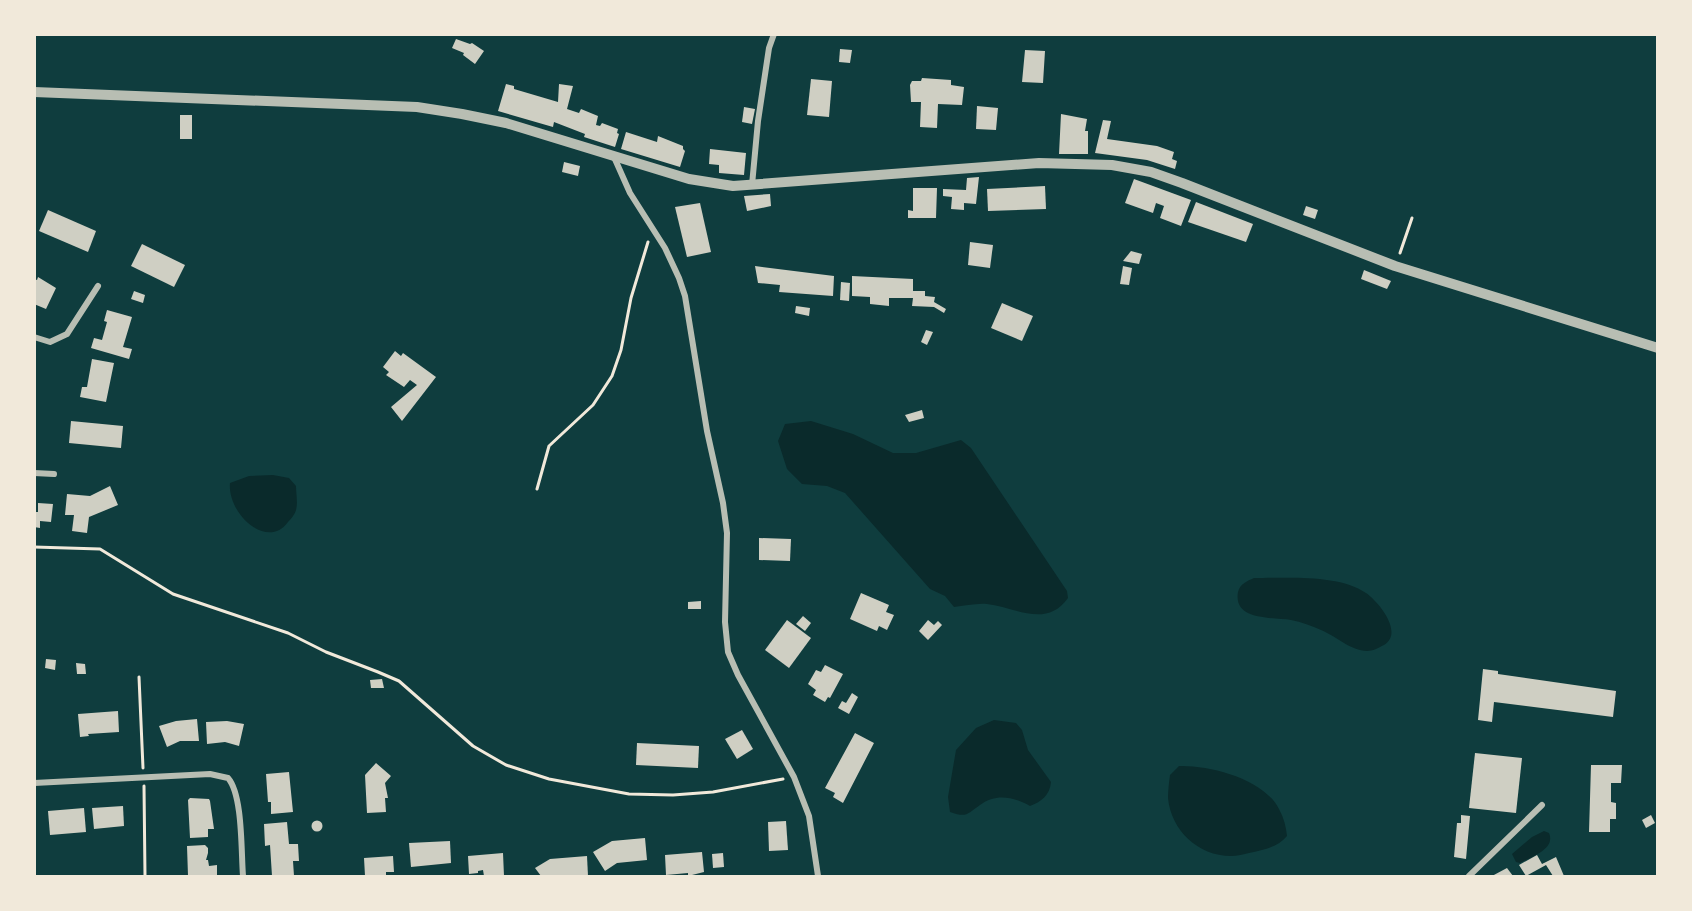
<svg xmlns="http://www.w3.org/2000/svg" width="1692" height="911" font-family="Karla,sans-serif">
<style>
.water{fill:#0a2a2b}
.building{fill:#cfcfc3}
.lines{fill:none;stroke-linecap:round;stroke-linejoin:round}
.path{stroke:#f1e9da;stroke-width:3}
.minor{stroke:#b8beb3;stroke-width:6}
.tertiary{stroke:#b8beb3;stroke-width:10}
</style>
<rect width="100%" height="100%" fill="#0f3d3e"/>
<g class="water">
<path d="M811,421L853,434L893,453H916L961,440L971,448L1067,591L1068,598C1046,629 1015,607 987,604C977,603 964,606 954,607L945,596L930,589L845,493L827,486L802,484L787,469L778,441L785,424Z"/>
<path d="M273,475L289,478L296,486C296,493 298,503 296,510C295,514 291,519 288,522C267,551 227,513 230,483L249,476Z"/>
<path d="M1254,578C1287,578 1339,574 1366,593C1379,602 1404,633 1384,645C1378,648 1373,651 1367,651C1351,651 1336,636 1321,630C1312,626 1301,622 1291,620C1272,617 1233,621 1238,592C1240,584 1247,581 1254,578Z"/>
<path d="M994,720L1016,723L1022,730L1028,750L1051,782C1050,795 1041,802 1030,806C1014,797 996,793 980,805C967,814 967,818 950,812L948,797L956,750L976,728Z"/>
<path d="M1179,766C1210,765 1264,779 1279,809C1284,818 1286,827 1287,836C1278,847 1264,850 1249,853C1244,854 1237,856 1231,856C1198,856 1171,830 1168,798C1168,791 1169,782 1170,775Z"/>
<path d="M1544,831L1549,833C1556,849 1531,857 1520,863L1516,862L1512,854L1532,837Z"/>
</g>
<g class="building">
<polygon points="456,39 470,44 472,43 484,51 475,64 463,55 464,53 452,48"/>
<polygon points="840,49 852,50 850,63 839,62"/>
<polygon points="1025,50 1045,51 1043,83 1022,82"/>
<polygon points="922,78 951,80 951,85 964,87 962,105 938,104 937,128 920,127 921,102 911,102 910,85 912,81 921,81"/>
<polygon points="811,79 832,81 829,117 807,115"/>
<polygon points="506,84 514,86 514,89 558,102 559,84 573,86 567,109 579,113 581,109 598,116 596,125 600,126 602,123 618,129 617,133 619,134 615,147 584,137 585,134 554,122 553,127 498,111"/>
<polygon points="977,106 998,108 996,130 976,129"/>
<polygon points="744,107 755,109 752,124 742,122"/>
<polygon points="1061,114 1087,119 1085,131 1088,131 1088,154 1059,154"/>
<rect x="180" y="115" width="12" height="24"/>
<polygon points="1103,120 1111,121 1107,139 1157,146 1174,152 1172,159 1177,161 1175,169 1147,160 1095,153"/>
<polygon points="626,132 657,142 658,136 683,146 683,149 685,151 680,167 621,149"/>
<polygon points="710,149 746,153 744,175 719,173 719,165 709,164"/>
<polygon points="564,162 580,166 578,176 562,172"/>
<polygon points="979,177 976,204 964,203 964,210 951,209 952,197 943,196 943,189 966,190 967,178"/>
<polygon points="1134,179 1191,200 1181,226 1160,218 1164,206 1156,203 1153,213 1125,203"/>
<polygon points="1045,186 1046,209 988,211 987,189"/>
<polygon points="913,188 937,188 936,218 908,218 908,210 913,211"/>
<polygon points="770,194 771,206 747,211 744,196"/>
<polygon points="1196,202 1253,224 1246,242 1188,222"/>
<polygon points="700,203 711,252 687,257 675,207"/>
<polygon points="1306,206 1318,210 1315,219 1303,215"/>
<polygon points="48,210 96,231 88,252 39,231"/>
<polygon points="970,242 993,245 990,268 968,265"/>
<polygon points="142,244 185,265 174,287 131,266"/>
<polygon points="1131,251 1142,254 1139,264 1123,261"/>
<polygon points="755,266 834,276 833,296 779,292 780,285 758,283"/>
<polygon points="1123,266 1132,268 1129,285 1120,284"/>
<polygon points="1364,270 1391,281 1387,289 1361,279"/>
<polygon points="852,276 913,279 913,291 925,291 925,296 935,297 934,302 946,309 944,313 934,307 912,306 913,298 889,298 889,306 870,304 870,297 852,296"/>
<polygon points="38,277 56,288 46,309 34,304 34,279 37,280"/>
<polygon points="841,282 850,283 849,301 840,300"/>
<polygon points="134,291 145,295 143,303 131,299"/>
<polygon points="1002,303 1033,316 1022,341 991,328"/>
<polygon points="796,306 810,308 809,316 795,313"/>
<polygon points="107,310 132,317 123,347 132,349 129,359 91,348 94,338 102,340 107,322 104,321"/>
<polygon points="926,330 933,332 927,345 921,342"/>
<polygon points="395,351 401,356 403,353 436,377 402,421 391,407 417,385 410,380 404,387 386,375 389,372 383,367"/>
<polygon points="92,359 114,363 106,402 80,397 82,387 87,387"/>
<polygon points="922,410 924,418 909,422 905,415"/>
<polygon points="71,421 123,426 121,448 69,443"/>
<polygon points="110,486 118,505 89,517 87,533 72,531 74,515 65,515 67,494 90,496"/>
<polygon points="38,503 53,504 51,522 40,521 40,528 34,527 34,512 38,512"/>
<polygon points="759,538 791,539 790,561 759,560"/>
<polygon points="861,593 889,605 886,612 894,615 887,630 879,626 877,631 850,619"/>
<polygon points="701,601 701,609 688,609 688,602"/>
<polygon points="803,616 811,623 805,631 796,624"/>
<polygon points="787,620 811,638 789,668 765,650"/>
<polygon points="928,620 934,625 938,621 942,625 928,640 919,631"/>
<polygon points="46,659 56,660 55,670 45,668"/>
<polygon points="76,663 85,664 86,674 77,674"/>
<polygon points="825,665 843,674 830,698 828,697 825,702 813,695 816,690 808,684 816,670 821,672"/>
<polygon points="1483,669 1498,671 1498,674 1616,691 1613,717 1494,702 1492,722 1478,720"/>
<polygon points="382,679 384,688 371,688 370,680"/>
<polygon points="852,693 858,697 849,714 838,708 842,701 846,703"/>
<polygon points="118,711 119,732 88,734 89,736 80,737 78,714"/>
<polygon points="197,719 199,741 180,741 167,747 159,726 176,721"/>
<polygon points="227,721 244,724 239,746 225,742 207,744 206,722"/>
<polygon points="742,730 753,749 737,759 725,739"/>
<polygon points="855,733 874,743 843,803 833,797 835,793 825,788"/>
<polygon points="637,743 699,746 698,768 636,765"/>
<polygon points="1475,753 1522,758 1516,813 1469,808"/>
<polygon points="376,763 391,776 385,783 388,798 385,798 386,812 367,813 365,775"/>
<polygon points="1591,765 1622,765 1621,783 1611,783 1611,802 1616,803 1616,819 1610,819 1610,832 1589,832"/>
<polygon points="289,772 293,812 271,814 271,802 268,802 266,774"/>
<polygon points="190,798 209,799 210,801 214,829 208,829 208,837 190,838 188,800"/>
<polygon points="123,806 124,826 94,829 92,808"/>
<polygon points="84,808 86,832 50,835 48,811"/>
<polygon points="1461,815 1470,816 1466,859 1454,857 1457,823 1461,823"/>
<polygon points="1651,815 1655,823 1646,828 1642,820"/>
<circle cx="317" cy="826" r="5.5"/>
<polygon points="786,821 788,850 769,851 768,822"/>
<polygon points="287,822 289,844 298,844 299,861 293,861 294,876 272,876 270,845 265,846 264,824"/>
<polygon points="645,838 647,860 617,863 605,871 593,852 612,841"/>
<polygon points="450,841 451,863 411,867 409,843"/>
<polygon points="205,845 208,848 208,853 206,860 208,860 209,866 217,865 217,876 188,876 187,846"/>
<polygon points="702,852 704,872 688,876 688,873 666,875 665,855"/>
<polygon points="503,853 504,876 484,876 483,870 478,871 478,873 469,874 468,856"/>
<polygon points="723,853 724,867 713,868 712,854"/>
<polygon points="1537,855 1542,864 1556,857 1564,876 1553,876 1546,865 1526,876 1519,865"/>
<polygon points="393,856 394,872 386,872 386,875 365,876 364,858"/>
<polygon points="587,856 588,876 541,876 535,868 550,859"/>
<polygon points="1507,868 1513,876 1492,876"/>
</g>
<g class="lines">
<g class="path">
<polyline points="1400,253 1412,218"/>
<polyline points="537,489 549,446 593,405 612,376 621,350 631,298 648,242"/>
<polyline points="34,547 100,549 173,594 288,633 326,652 378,672 399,681 473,746 506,765 549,779 629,794 673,795 713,792 783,779"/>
<polyline points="139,677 143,768"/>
<polyline points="144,786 145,876"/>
</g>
<g class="minor">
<polyline points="614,157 630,193 665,248 679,278 685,296 707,431 723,503 727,533 725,622 728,652 738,675 794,777 809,816 818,876"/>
<polyline points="752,185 758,121 769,48 774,34"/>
<polyline points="34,337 50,342 67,334 98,286"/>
<polyline points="34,473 54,474"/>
<path d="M34,783L210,774L228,778C243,795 241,852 243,876"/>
<polyline points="1469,876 1542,805"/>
</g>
<polyline class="tertiary" points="34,92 417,107 462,114 506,123 689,179 733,186 1039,163 1112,165 1151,172 1182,183 1395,266 1658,348"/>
</g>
<rect width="1692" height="911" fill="none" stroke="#f1e9da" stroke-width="72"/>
</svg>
